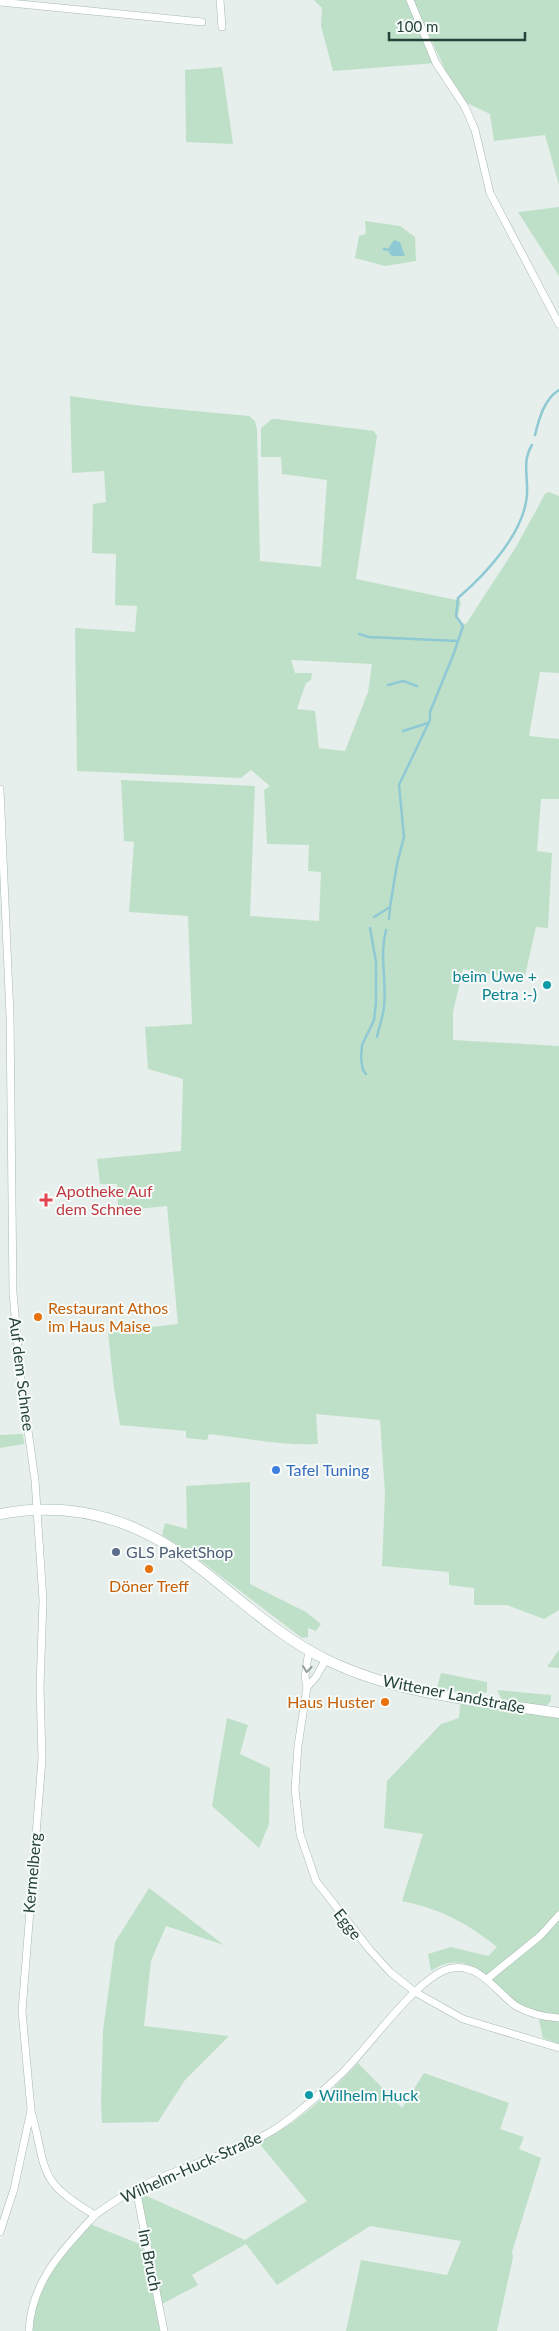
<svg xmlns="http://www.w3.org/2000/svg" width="559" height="2331" font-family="Lato,sans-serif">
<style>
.green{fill:#bfe0c8;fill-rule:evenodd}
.water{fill:#8ec9d4}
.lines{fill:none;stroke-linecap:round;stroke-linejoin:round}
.stream{stroke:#8ec9d4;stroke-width:2.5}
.minor-casing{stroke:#a8b8b2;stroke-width:8}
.secondary-casing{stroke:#a4bbb3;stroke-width:11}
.minor{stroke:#fff;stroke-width:7}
.secondary{stroke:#fff;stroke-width:10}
.oneway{stroke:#92a09c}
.culture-dot{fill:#0f9aa8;stroke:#f7fbf9;stroke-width:2}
.health-dot{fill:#e0444e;stroke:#f7fbf9;stroke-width:2}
.food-dot{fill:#e8710a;stroke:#f7fbf9;stroke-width:2}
.shop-dot{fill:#3f7fe0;stroke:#f7fbf9;stroke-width:2}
.service-dot{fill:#5c6f8a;stroke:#f7fbf9;stroke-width:2}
.labels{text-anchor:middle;stroke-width:4;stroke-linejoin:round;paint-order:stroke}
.culture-label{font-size:16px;fill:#0d838f;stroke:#f7fbf9;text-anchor:end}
.health-label{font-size:16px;fill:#be3a42;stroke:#f7fbf9;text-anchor:start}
.food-label{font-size:16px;fill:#c56008;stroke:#f7fbf9;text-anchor:start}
.street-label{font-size:16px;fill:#24423a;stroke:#f7fbf9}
.shop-label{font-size:16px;fill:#366cbe;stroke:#f7fbf9;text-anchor:start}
.service-label{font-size:16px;fill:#4e5e75;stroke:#f7fbf9;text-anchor:start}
</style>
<rect width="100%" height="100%" fill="#e6efeb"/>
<g class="green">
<polygon points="314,0 410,0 436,63 333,71 321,26 322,8"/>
<polygon points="413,0 559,0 559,185 545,135 494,141 490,114 465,102 448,76"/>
<polygon points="222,67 233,144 186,142 185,70"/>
<polygon points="559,207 559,276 518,212"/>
<polygon points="365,221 400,226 415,237 416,261 385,266 355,258 359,236 366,234"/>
<path d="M70,396L142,406L249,416L255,421L257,430L260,561L321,567L327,480L282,474L281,457H261V428L272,419H277L374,431L377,436L356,579L461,601L457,621L466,624L516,547L545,494L549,492L559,496V673L540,672L529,736L559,739V799H541L537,851L552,853L548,928L536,927L524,980L463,969L453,1012V1040L559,1046V1610L544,1619L507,1605H474V1588L449,1585V1572L382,1566L385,1494L380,1420L316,1414L318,1444C282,1446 246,1438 209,1434L207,1440L186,1438V1431L120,1425L114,1388L108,1332L178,1324L167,1206L118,1211L117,1184H100L97,1159L181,1151L183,1079L148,1069L145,1027L192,1024L188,916L129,912L134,842L124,841L121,780L255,786L250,916L319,921L321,872L308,871L309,845L267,844L264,790L270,786L251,770L241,778L77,771L75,628L135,632L137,606L115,605L116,554L92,553L93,504L106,502L104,471L72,473ZM291,660L372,664L368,692L345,751L319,748L315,711L297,709L306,683L311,680L312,673H295Z"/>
<polygon points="23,1434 24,1444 0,1448 0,1435"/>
<polygon points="250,1482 250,1584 306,1612 321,1624 316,1631 308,1628 308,1637 302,1638 193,1555 162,1535 165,1523 187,1529 186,1486"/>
<polygon points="559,1650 559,1668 547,1667"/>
<polygon points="441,1673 487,1682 487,1692 481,1695 437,1688"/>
<polygon points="497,1690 551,1695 551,1701 546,1706 502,1700"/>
<path d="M460,1704L559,1718V2044L543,2038L539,2020L542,2014C534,2011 524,2008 517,2003C490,1983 469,1946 431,1971L428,1954L451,1947L488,1956L497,1947C468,1923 438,1908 402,1901L423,1834L384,1828L387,1781L441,1724L459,1718Z"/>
<polygon points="227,1718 248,1725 240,1754 270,1768 269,1824 259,1848 212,1806"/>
<polygon points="149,1888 224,1945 166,1926 151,1961 144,2026 229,2036 185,2080 158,2122 102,2123 101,2104 103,2031 115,1942"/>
<path d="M358,2063L402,2108L424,2073L509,2103L500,2129L524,2137L519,2149L541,2158L512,2252L513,2257L497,2331H346L361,2260L447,2275L461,2241L370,2226L277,2285L246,2244L192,2275L198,2285L162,2304L140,2193L245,2240L307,2201L258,2142C296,2125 330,2093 358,2063Z"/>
<polygon points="90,2224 142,2245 161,2331 31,2331 36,2304 53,2265"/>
</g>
<polygon class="water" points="394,240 400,242 405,256 392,256 389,253 389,247"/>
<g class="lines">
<g class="stream">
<polyline points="384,249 389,250"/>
<path d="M535,435C539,419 544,399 559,390"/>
<polyline points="359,634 369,637 457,641"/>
<polyline points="388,685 403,681 417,686"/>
<polyline points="403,731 428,723"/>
<path d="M374,917L390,907L397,864L404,837L399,785L430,720V712L454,653L463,626L456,616L458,598C486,574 525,532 527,494C528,476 522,461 532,445"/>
<polyline points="389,919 390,908"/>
<path d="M377,1037C379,1027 383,1017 384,1007C387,980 379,955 386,930"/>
<polyline points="366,1074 363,1070 361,1058 362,1045 374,1020 376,1002 376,962 370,928"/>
</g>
<g class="minor-casing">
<g id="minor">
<polyline points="220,0 222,27"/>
<polyline points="410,0 436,63 465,107 475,130 490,193 559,324"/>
<polyline points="0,2 202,22"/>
<polyline points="0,789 10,1016 13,1293 21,1381 35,1480 43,1600 40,1687 42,1759 22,2011 31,2110 14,2189 0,2232"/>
<polyline points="309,1650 305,1676 307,1687 298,1746 295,1789 300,1834 316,1881 370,1950 390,1972 415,1992 463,2019 559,2048"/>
<polyline points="307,1687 316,1677 326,1659"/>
<polyline points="487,1979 540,1936 559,1915"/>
<path d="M31,2111C48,2171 35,2180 95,2215C108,2206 121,2196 136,2189C180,2166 229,2156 272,2131C296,2116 318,2095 339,2076C367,2051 419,1972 453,1968C481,1964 496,1992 516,2006C530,2014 543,2017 559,2018"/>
<polyline points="136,2189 164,2331"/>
<path d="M29,2331C31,2282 63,2249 95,2215"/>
</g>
</g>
<g class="secondary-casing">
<path id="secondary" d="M0,1514C69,1501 133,1518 189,1560C235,1594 275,1635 327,1660C399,1695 481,1701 559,1713"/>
</g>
<use href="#minor" class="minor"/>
<use href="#secondary" class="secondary"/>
</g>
<defs><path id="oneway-chevron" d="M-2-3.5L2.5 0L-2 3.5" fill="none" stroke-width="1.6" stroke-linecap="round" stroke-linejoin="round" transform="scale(1.25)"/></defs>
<use class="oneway" href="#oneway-chevron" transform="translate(307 1669) rotate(97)"/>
<g class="culture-dot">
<circle cx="547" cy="985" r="5"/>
<circle cx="309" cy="2095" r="5"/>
</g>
<path class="health-dot" d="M43.5 1192.5h5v5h5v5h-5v5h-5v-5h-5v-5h5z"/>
<g class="food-dot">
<circle cx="38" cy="1317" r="5"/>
<circle cx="149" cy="1569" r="5"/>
<circle cx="385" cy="1702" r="5"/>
</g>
<circle class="shop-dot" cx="276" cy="1470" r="5"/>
<circle class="service-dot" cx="116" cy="1552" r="5"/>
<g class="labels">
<g class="culture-label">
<text x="537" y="982">beim Uwe +<tspan x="537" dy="18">Petra :-)</tspan></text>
<text x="319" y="2101" text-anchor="start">Wilhelm Huck</text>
</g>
<g class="health-label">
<text x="56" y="1197">Apotheke Auf<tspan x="56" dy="18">dem Schnee</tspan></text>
</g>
<g class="food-label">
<text x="48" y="1314">Restaurant Athos<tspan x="48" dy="18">im Haus Maise</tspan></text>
<text x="149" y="1592" text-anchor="middle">Döner Treff</text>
<text x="375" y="1708" text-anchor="end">Haus Huster</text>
</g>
<g class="street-label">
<text transform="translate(22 1374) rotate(83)" y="6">Auf dem Schnee</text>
<text transform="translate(454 1694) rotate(11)" y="6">Wittener Landstraße</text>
<text transform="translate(32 1873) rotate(-85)" y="6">Kermelberg</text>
<text transform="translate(348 1924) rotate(52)" y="6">Egge</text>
<text transform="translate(191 2167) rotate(-24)" y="6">Wilhelm-Huck-Straße</text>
<text transform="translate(150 2260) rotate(79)" y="6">Im Bruch</text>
</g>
<g class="shop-label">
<text x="286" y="1476">Tafel Tuning</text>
</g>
<g class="service-label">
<text x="126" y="1558">GLS PaketShop</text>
</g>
</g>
<path d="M389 32v8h136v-8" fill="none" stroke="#24423a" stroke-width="2.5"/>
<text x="396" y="32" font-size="15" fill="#24423a" stroke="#f7fbf9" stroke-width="4" paint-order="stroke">100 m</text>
</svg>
